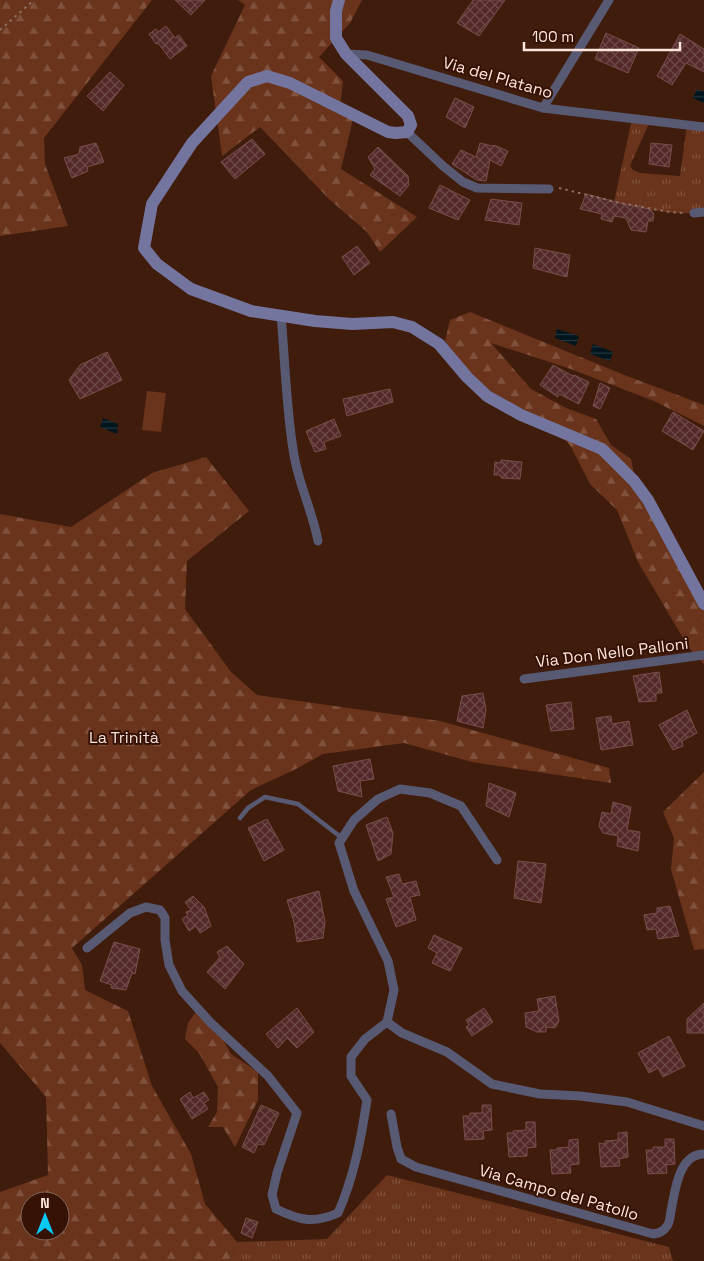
<svg xmlns="http://www.w3.org/2000/svg" width="704" height="1261" font-family="'Space Grotesk',sans-serif">
<style>
.grass{fill:url(#grass-tufts)}
.forest{fill:url(#forest-firs);fill-rule:evenodd}
.pitch{fill:#6a331c}
.water{fill:url(#water-rules)}
.building{fill:url(#building-cross-hatch);stroke:#7a4d4b}
.lines{fill:none;stroke-linecap:round;stroke-linejoin:round}
.path{stroke:#8e6f62;stroke-width:2;stroke-dasharray:2.5 4;stroke-linecap:butt}
.lane{stroke:#585a73;stroke-width:4.5}
.street{stroke:#585a73;stroke-width:9}
.secondary{stroke:#74759e;stroke-width:12}
.labels{text-anchor:middle;stroke-width:4;stroke-linejoin:round;paint-order:stroke}
.street-label{font-size:16px;fill:#ffe6dc;stroke:#351204}
.park-label{font-size:16px;fill:#f3e0d8;stroke:#351204}
</style>
<defs>
<pattern id="grass-tufts" width="24" height="20" patternUnits="userSpaceOnUse" patternTransform="scale(1.25)"><rect width="24" height="20" fill="#6a331c"/><path d="M3 7l-1-3M5 7V3M7 7l1-3M15 17l-1-3M17 17v-4M19 17l1-3" fill="none" stroke="#80513c"/></pattern>
<pattern id="forest-firs" width="22" height="20" patternUnits="userSpaceOnUse" patternTransform="scale(1.25)"><rect width="22" height="20" fill="#6a331c"/><path d="M5 1l3.5 6h-7zM16 11l3.5 6h-7z" fill="#80513c"/></pattern>
<pattern id="water-rules" width="6" height="5" patternUnits="userSpaceOnUse" patternTransform="scale(1.25)"><rect width="6" height="5" fill="#00151d"/><path d="M0 2.5h6" fill="none" stroke="#26373d"/></pattern>
<pattern id="building-cross-hatch" width="8" height="8" patternUnits="userSpaceOnUse" patternTransform="scale(1.25)"><rect width="8" height="8" fill="#532a29"/><path d="M0 0l8 8M0 8l8-8" fill="none" stroke="#6d4947"/></pattern>
</defs>
<rect width="100%" height="100%" fill="#401c0d"/>
<g class="grass">
<path d="M632,119L650,121L630,166L633,170L640,173L680,176L687,125L704,127V212C675,216 643,209 614,202Z"/>
<polygon points="387,1175 669,1247 673,1261 229,1261 237,1242 327,1239"/>
</g>
<g class="forest">
<polygon points="0,0 152,0 44,138 45,164 68,226 0,236"/>
<polygon points="238,0 362,0 350,23 319,57 343,81 340,108 354,115 341,169 417,217 380,252 367,232 330,200 260,127 222,156 211,76 245,5"/>
<polygon points="470,312 627,376 704,405 704,426 654,401 568,368 491,343 531,389 566,408 596,419 611,445 631,459 636,484 704,604 704,664 689,648 638,562 617,510 590,484 571,447 559,431 467,377 445,341 450,320"/>
<path d="M206,457L249,511L187,561L185,609L231,672L257,695L440,721L609,768L611,783L472,762L404,743L323,754L296,769L251,790L72,948L82,965L85,990L128,1011L152,1086L191,1154L205,1204L237,1242L229,1261H0V1192L48,1175L46,1097L0,1043V514L71,527L152,473ZM30,1201H60V1231H30Z"/>
<polygon points="704,772 704,949 694,950 671,869 674,838 663,812"/>
<polygon points="198,1009 218,1030 231,1054 258,1072 258,1100 235,1147 223,1127 208,1127 217,1112 218,1087 199,1053 185,1039 188,1023"/>
</g>
<polygon class="pitch" points="147,391 166,393 161,432 142,430"/>
<g class="water">
<polygon points="697,89 704,92 704,103 693,98"/>
<polygon points="557,329 579,336 576,346 555,338"/>
<polygon points="593,344 613,352 610,361 590,354"/>
<polygon points="103,418 118,424 117,434 100,427"/>
</g>
<g class="building">
<polygon points="175,0 205,0 191,15"/>
<polygon points="473,0 505,0 479,36 457,23"/>
<polygon points="166,26 175,38 179,35 187,46 170,59 158,43 156,44 149,34 156,29 158,32"/>
<polygon points="606,33 639,48 628,73 595,59"/>
<polygon points="680,34 704,49 704,72 686,63 672,85 657,76"/>
<polygon points="110,72 124,85 103,111 87,96"/>
<polygon points="455,98 474,107 465,128 446,117"/>
<polygon points="252,139 265,154 235,179 221,162"/>
<polygon points="96,143 104,162 87,167 88,171 72,178 64,158 79,154 80,147"/>
<polygon points="480,143 493,146 494,145 508,151 501,166 490,160 486,181 477,180 452,164 461,150 476,157"/>
<polygon points="651,143 672,145 669,167 649,164"/>
<polygon points="378,147 408,176 409,185 400,196 370,175 375,169 368,157"/>
<polygon points="440,185 470,200 458,220 429,208"/>
<polygon points="586,194 620,203 650,209 654,214 653,221 648,221 646,232 631,230 626,218 614,216 612,222 601,219 602,214 580,209"/>
<polygon points="491,199 522,203 519,225 485,220"/>
<polygon points="357,246 370,263 354,275 342,257"/>
<polygon points="535,248 570,255 567,277 533,268"/>
<polygon points="107,352 122,380 80,399 69,380 80,365"/>
<polygon points="553,365 573,376 574,375 589,382 579,404 559,394 558,397 540,385"/>
<polygon points="600,383 610,388 600,409 593,406"/>
<polygon points="390,389 393,402 347,416 343,399"/>
<polygon points="673,412 704,431 693,450 662,431"/>
<polygon points="334,419 341,436 324,442 326,449 315,452 306,431"/>
<polygon points="501,460 522,462 520,479 501,478 501,475 494,475 495,462 501,463"/>
<polygon points="659,672 662,693 656,693 656,701 639,702 633,676"/>
<polygon points="483,693 486,710 483,728 457,721 462,696"/>
<polygon points="571,702 574,729 551,731 546,705"/>
<polygon points="687,710 697,733 682,741 683,746 673,750 659,725"/>
<polygon points="611,716 612,724 629,721 633,745 601,750 596,718"/>
<polygon points="370,759 374,779 360,781 362,797 338,791 333,766"/>
<polygon points="489,783 516,793 509,817 486,806"/>
<polygon points="613,802 631,807 627,830 640,832 638,851 617,846 618,836 603,833 599,826 602,812 611,814"/>
<polygon points="387,817 393,833 391,854 378,861 366,825"/>
<polygon points="267,819 284,850 264,861 248,828"/>
<polygon points="518,861 546,864 541,903 514,898"/>
<polygon points="399,874 402,884 416,881 420,895 410,897 416,920 396,927 386,899 394,897 386,877"/>
<polygon points="319,891 325,922 323,938 297,942 294,922 287,900"/>
<polygon points="193,896 204,907 211,926 200,933 196,926 189,931 182,919 188,915 186,912 191,910 185,902"/>
<polygon points="670,906 679,936 658,939 656,929 647,930 644,915 657,913 657,908"/>
<polygon points="434,935 462,948 450,971 432,963 437,953 428,948"/>
<polygon points="114,942 140,949 135,974 132,973 126,990 111,988 112,985 100,981"/>
<polygon points="227,946 244,964 225,989 207,972 220,957 217,952"/>
<polygon points="555,996 559,1021 555,1028 546,1027 546,1032 537,1032 526,1027 525,1013 539,1011 537,999"/>
<polygon points="704,1003 704,1033 687,1033 687,1019"/>
<polygon points="297,1008 314,1032 297,1048 287,1038 278,1048 266,1034"/>
<polygon points="484,1008 493,1022 472,1036 466,1027 469,1025 466,1020"/>
<polygon points="669,1036 685,1066 663,1077 658,1068 649,1073 638,1053"/>
<polygon points="190,1092 193,1098 204,1092 209,1100 204,1103 208,1109 192,1119 180,1099"/>
<polygon points="261,1105 279,1113 264,1145 258,1144 254,1153 242,1147"/>
<polygon points="482,1105 491,1105 492,1130 483,1131 484,1139 465,1140 463,1116 470,1116 470,1113 482,1113"/>
<polygon points="526,1122 535,1122 536,1147 527,1148 527,1156 509,1157 507,1133 513,1133 513,1131 526,1130"/>
<polygon points="627,1132 628,1157 619,1159 620,1166 601,1167 599,1143 605,1144 605,1141 618,1140 618,1133"/>
<polygon points="578,1139 579,1164 570,1165 571,1173 552,1174 550,1150 557,1150 557,1148 569,1147 569,1140"/>
<polygon points="665,1139 674,1139 675,1164 666,1165 667,1173 648,1174 646,1150 653,1150 653,1147 665,1147"/>
<polygon points="246,1218 258,1222 252,1238 241,1233"/>
</g>
<g class="lines">
<g class="path">
<polyline points="0,30 34,0"/>
<polyline points="559,188 620,203 670,212 684,213"/>
</g>
<polyline class="lane" points="240,818 248,808 265,797 298,804 342,838"/>
<g class="street">
<polyline points="346,54 367,55 543,108 704,127"/>
<polyline points="543,108 609,0"/>
<polyline points="407,132 443,166 463,182 477,188 549,189"/>
<polyline points="694,213 704,212"/>
<path d="M281,315C285,360 286,405 293,449C297,481 312,509 318,541"/>
<polyline points="524,679 704,655"/>
<path d="M87,948L130,913L146,907L160,910L165,918V940L169,965L182,991L210,1022L268,1076L297,1113L277,1173L272,1195L276,1209C299,1220 313,1224 338,1213C354,1177 361,1139 367,1100L351,1076V1057L365,1039L387,1022L402,1033L447,1052L492,1084L540,1094L580,1096L627,1102L704,1126"/>
<polyline points="387,1022 394,990 388,961 354,891 339,843 354,820 378,799 400,789 430,793 461,806 497,860"/>
<path d="M391,1114L397,1147L401,1159L416,1167L653,1234C659,1233 663,1232 667,1226C670,1223 670,1216 671,1211C675,1192 678,1154 704,1154"/>
</g>
<polyline class="secondary" points="339,0 336,11 336,38 346,54 408,116 411,125 407,132 396,133 388,132 290,83 267,76 248,82 192,143 152,204 144,248 157,264 191,289 251,311 315,321 352,324 393,322 412,327 439,344 467,377 487,396 521,415 602,449 634,481 648,500 704,604"/>
</g>
<g class="labels">
<g class="street-label">
<text transform="translate(498 77) rotate(16)" y="6">Via del Platano</text>
<text transform="translate(612 652) rotate(-7)" y="6">Via Don Nello Palloni</text>
<text transform="translate(559 1192) rotate(16)" y="6">Via Campo del Patollo</text>
</g>
<g class="park-label">
<text x="124" y="743">La Trinità</text>
</g>
</g>
<g transform="translate(45 1216)"><circle r="24" fill="#351204" stroke="#86675a"/>
<path d="M0-4L9 19L0 12L-9 19Z" fill="#0acafa"/>
<text y="-8" font-size="14" font-weight="bold" text-anchor="middle" fill="#ffe6dc">N</text>
</g>
<path d="M524 42v8h156v-8" fill="none" stroke="#ffe6dc" stroke-width="2.5"/>
<text x="532" y="42" font-size="15" fill="#ffe6dc" stroke="#351204" stroke-width="4" paint-order="stroke">100 m</text>
</svg>
